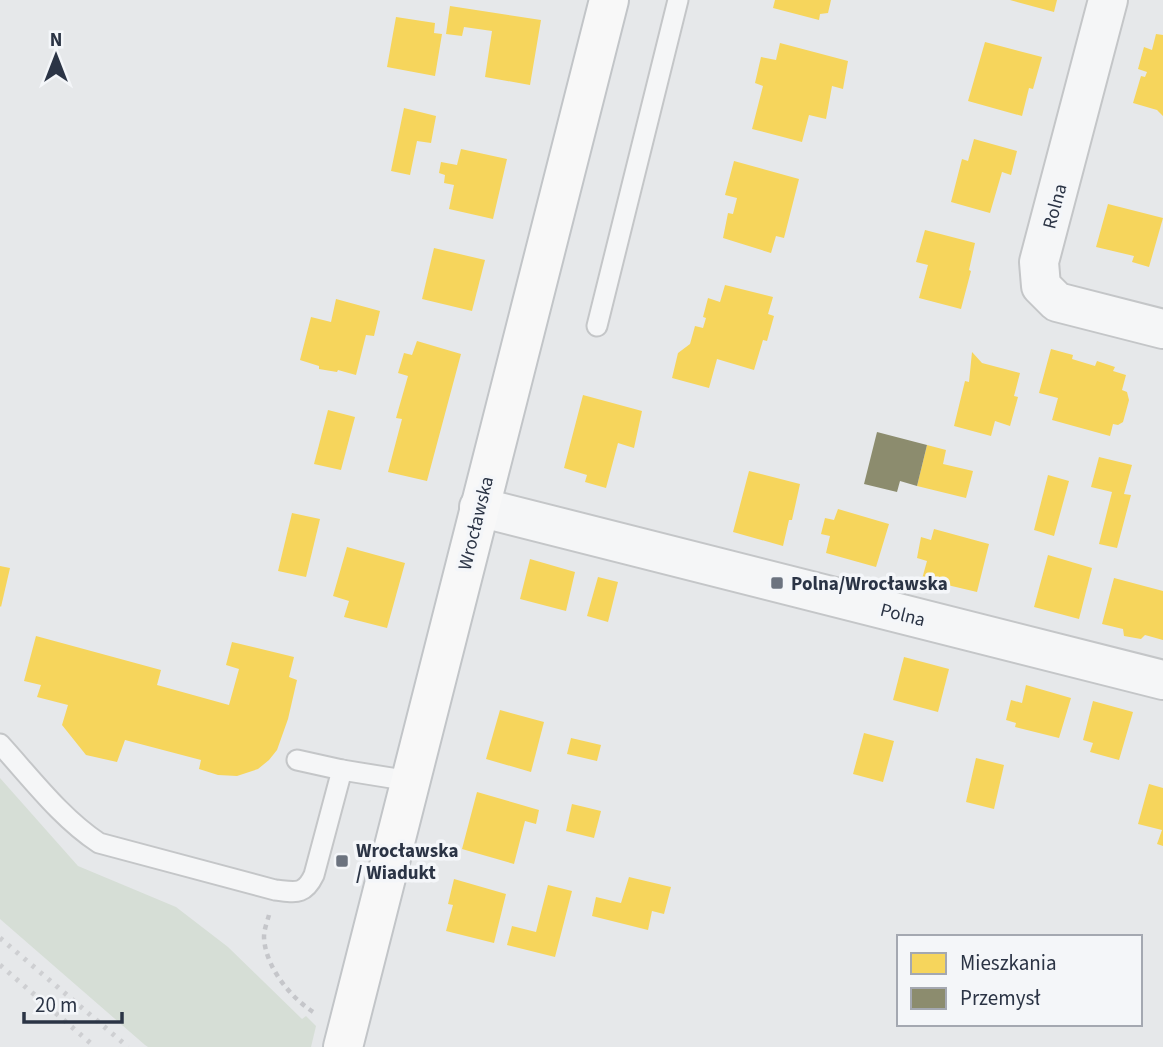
<svg xmlns="http://www.w3.org/2000/svg" width="1163" height="1047" font-family="'Source Sans 3',sans-serif">
<style>
.green{fill:#d6ded6}
.homes{fill:#f6d55c}
.industry{fill:#8c8c6e}
.lines{fill:none;stroke-linecap:round;stroke-linejoin:round}
.lane-casing{stroke:#c4c6c8;stroke-width:23}
.street-casing{stroke:#c4c6c8;stroke-width:42}
.primary-casing{stroke:#c2c5c8;stroke-width:42}
.path{stroke:#c5c6ca;stroke-width:4.5;stroke-dasharray:5 5;stroke-linecap:butt}
.lane{stroke:#f5f6f7;stroke-width:19}
.street{stroke:#f5f6f7;stroke-width:38}
.primary{stroke:#f8f8f8;stroke-width:38}
.rail{stroke:#cecfd2;stroke-width:5;stroke-dasharray:3.5 7;stroke-linecap:butt}
.poi-dot{fill:#6c737f;stroke:#f4f6f9;stroke-width:2.5}
.labels{text-anchor:middle;stroke-width:7;stroke-linejoin:round;paint-order:stroke}
.street-label{font-size:19px;fill:#2b3445;stroke:#f4f6f9}
.poi-label{font-size:19px;font-weight:bold;fill:#2b3445;stroke:#f4f6f9;text-anchor:start}
</style>
<rect width="100%" height="100%" fill="#e6e8ea"/>
<polygon class="green" points="0,778 78,866 176,907 228,947 302,1019 306,1016 316,1026 311,1047 148,1047 145,1045 0,919"/>
<g class="homes">
<polygon points="775,0 831,0 828,13 820,14 819,20 773,8"/>
<polygon points="1010,0 1057,0 1054,12"/>
<polygon points="450,6 541,20 530,85 485,77 492,31 464,27 462,36 446,34"/>
<polygon points="396,17 435,23 434,33 442,34 435,76 387,67"/>
<polygon points="1156,34 1163,35 1163,116 1157,110 1133,103 1141,76 1145,77 1147,72 1138,69 1144,47 1152,50"/>
<polygon points="985,42 1042,57 1033,89 1029,88 1022,116 968,101"/>
<polygon points="780,43 848,61 843,89 832,86 826,119 809,115 802,142 752,129 763,86 755,83 761,57 776,60"/>
<polygon points="404,108 436,116 431,143 417,141 410,175 391,171"/>
<polygon points="974,139 1017,151 1011,175 1002,172 990,213 951,202 962,159 968,161"/>
<polygon points="461,149 507,159 493,219 449,209 454,185 444,183 445,175 439,173 441,162 457,165"/>
<polygon points="734,161 799,179 784,238 776,236 771,253 723,238 728,213 733,214 737,198 725,195"/>
<polygon points="1108,204 1163,218 1149,267 1132,262 1134,256 1096,247"/>
<polygon points="925,230 975,243 969,270 971,271 961,309 919,298 928,265 916,262"/>
<polygon points="434,248 485,260 472,311 422,299"/>
<polygon points="725,285 773,297 768,314 774,316 767,341 763,340 754,370 717,359 709,388 672,378 678,353 690,344 695,326 703,328 706,318 703,317 708,298 720,302"/>
<polygon points="336,299 380,311 374,336 366,335 356,375 338,370 337,372 319,369 319,366 300,360 311,317 331,322"/>
<polygon points="417,341 461,354 427,481 388,472 402,419 396,418 408,376 398,373 404,353 412,355"/>
<polygon points="1051,349 1073,355 1072,359 1095,366 1097,361 1115,367 1113,371 1126,375 1122,390 1127,392 1129,400 1123,422 1118,425 1113,424 1110,436 1052,420 1058,398 1039,393"/>
<polygon points="972,352 982,363 1020,373 1014,396 1018,397 1010,426 995,421 991,436 954,426 965,381 969,382"/>
<polygon points="583,395 642,411 634,448 618,443 606,488 585,482 587,475 564,468"/>
<polygon points="328,410 355,417 341,470 314,464"/>
<polygon points="927,445 946,450 943,464 973,471 966,498 917,486"/>
<polygon points="1099,457 1132,465 1124,494 1131,495 1117,548 1099,544 1112,492 1091,487"/>
<polygon points="749,471 800,484 792,520 789,520 783,546 733,532"/>
<polygon points="1048,475 1069,481 1054,536 1034,530"/>
<polygon points="838,509 889,524 876,567 826,553 830,536 821,534 825,518 834,520"/>
<polygon points="292,513 320,519 306,577 278,571"/>
<polygon points="934,529 989,544 977,592 922,579 927,561 917,558 921,537 931,540"/>
<polygon points="347,547 405,563 387,628 344,617 349,601 333,596"/>
<polygon points="1048,555 1092,568 1079,619 1034,607"/>
<polygon points="530,559 575,572 566,611 520,599"/>
<polygon points="0,566 10,568 1,607 0,606"/>
<polygon points="598,577 618,582 608,622 587,616"/>
<polygon points="1114,578 1163,591 1163,640 1145,635 1141,639 1124,636 1123,629 1102,624"/>
<polygon points="36,636 161,670 157,685 229,705 239,669 226,665 232,642 294,657 289,677 297,680 288,719 277,750 269,760 258,769 237,776 218,775 199,769 201,760 125,740 117,762 86,755 62,725 68,705 37,697 41,685 24,681"/>
<polygon points="904,657 949,669 938,712 893,700"/>
<polygon points="1026,685 1071,698 1059,738 1015,727 1016,723 1006,720 1011,700 1022,703"/>
<polygon points="1093,701 1133,712 1119,760 1090,752 1093,743 1083,740"/>
<polygon points="500,710 544,722 531,772 486,759"/>
<polygon points="864,733 894,741 883,782 853,774"/>
<polygon points="571,738 601,745 597,761 567,754"/>
<polygon points="976,758 1004,765 994,809 966,802"/>
<polygon points="1149,784 1163,788 1163,846 1157,844 1162,830 1138,824"/>
<polygon points="477,792 539,810 536,824 525,821 514,864 462,849"/>
<polygon points="572,804 601,811 594,838 566,831"/>
<polygon points="629,877 671,887 664,914 652,911 648,930 592,916 596,897 621,903"/>
<polygon points="454,879 506,894 494,943 446,931 453,905 448,904"/>
<polygon points="548,885 572,891 555,957 507,945 512,926 536,932"/>
</g>
<polygon class="industry" points="877,432 927,445 917,486 900,481 897,492 864,484"/>
<g class="lines">
<g class="lane-casing">
<g id="lane">
<polyline points="597,326 678,0"/>
<path d="M0,744C31,778 61,818 99,843L275,890C295,892 304,896 314,875L342,770"/>
<polyline points="297,760 342,770 410,781"/>
</g>
</g>
<g class="street-casing">
<g id="street">
<polyline points="1108,0 1039,262 1041,286 1057,302 1163,329"/>
<polyline points="479,507 1163,680"/>
</g>
</g>
<g class="primary-casing">
<polyline id="primary" points="343,1047 609,0"/>
</g>
<path class="path" d="M269,915C267,922 264,930 264,937C265,966 290,998 315,1013"/>
<use href="#lane" class="lane"/>
<use href="#street" class="street"/>
<use href="#primary" class="primary"/>
<g class="rail">
<polyline points="0,938 128,1047"/>
<polyline points="0,965 95,1047"/>
</g>
</g>
<g class="poi-dot">
<rect x="770" y="576" width="14" height="14" rx="3.5"/>
<rect x="335" y="854" width="14" height="14" rx="3.5"/>
</g>
<g class="labels">
<g class="street-label">
<text transform="translate(1054 206) rotate(-75)" y="7">Rolna</text>
<text transform="translate(475 523) rotate(-76)" y="7">Wrocławska</text>
<text transform="translate(903 614) rotate(14)" y="7">Polna</text>
</g>
<g class="poi-label">
<text x="791" y="590">Polna/Wrocławska</text>
<text x="356" y="857">Wrocławska<tspan x="356" dy="22">/ Wiadukt</tspan></text>
</g>
</g>
<rect x="897" y="935" width="245" height="91" fill="#f4f6f9" stroke="#a4a8b1" stroke-width="2"/>
<rect x="911" y="953" width="35" height="21" fill="#f6d55c" stroke="#a4a8b1" stroke-width="2"/>
<text x="960" y="970" font-size="21" fill="#2b3445">Mieszkania</text>
<rect x="911" y="988" width="35" height="21" fill="#8c8c6e" stroke="#a4a8b1" stroke-width="2"/>
<text x="960" y="1005" font-size="21" fill="#2b3445">Przemysł</text>
<g transform="translate(56 56)" stroke="#f4f6f9" stroke-width="5" paint-order="stroke">
<path d="M0-5L12 26L0 18L-12 26Z" fill="#2b3445"/>
<text y="-10" font-size="19" font-weight="bold" text-anchor="middle" fill="#2b3445">N</text>
</g>
<path d="M24 1012v10h98v-10" fill="none" stroke="#2b3445" stroke-width="3.5"/>
<text x="35" y="1012" font-size="21" fill="#2b3445" stroke="#f4f6f9" stroke-width="5" paint-order="stroke">20 m</text>
</svg>
